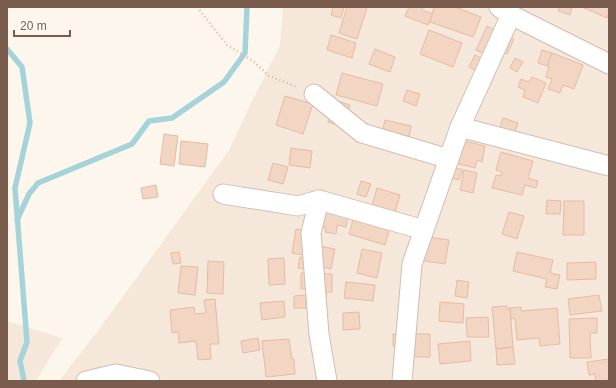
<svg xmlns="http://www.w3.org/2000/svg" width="616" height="388" font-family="Helvetica,sans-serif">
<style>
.residential{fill:#f5e8da}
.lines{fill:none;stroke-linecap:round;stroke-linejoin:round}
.stream{stroke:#a5d3da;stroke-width:5.5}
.building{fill:#f3d5c3;stroke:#e6bba3}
.minor-casing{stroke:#d1beb0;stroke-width:21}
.path{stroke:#d9b8a5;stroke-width:2.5;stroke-dasharray:1 3;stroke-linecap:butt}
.minor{stroke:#fff;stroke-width:19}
</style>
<rect width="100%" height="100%" fill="#fdf6ec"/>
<g class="residential">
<polygon points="283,7 609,7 609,381 59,381 103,324 229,150 256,93 280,46"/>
<polygon points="7,321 62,338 36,381 7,381"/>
</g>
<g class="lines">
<g class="stream">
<polyline points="7,49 22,67 30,123 15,188 27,342 20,361 24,381"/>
<polyline points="17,220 29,194 38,183 132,144 149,121 172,118 224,82 245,53 247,7"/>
</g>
</g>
<g class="building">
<polygon points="333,7 344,7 341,18 331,15"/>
<polygon points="347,7 363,7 367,8 357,39 339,33"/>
<polygon points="409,7 423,7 422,10 433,14 428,25 405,16"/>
<polygon points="434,7 455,7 481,17 473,37 430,22"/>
<polygon points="559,7 572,7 570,15 558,11"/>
<polygon points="582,7 609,7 609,12 607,18"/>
<polygon points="487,26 514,39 507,54 502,51 497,61 476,50"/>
<polygon points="429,30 462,43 453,67 420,54"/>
<polygon points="331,35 356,43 352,58 327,50"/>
<polygon points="375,49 395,57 390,72 369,64"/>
<polygon points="542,50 552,53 547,66 538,63"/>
<polygon points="552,53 583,65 574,89 563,85 560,93 548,89 552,79 546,77 549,67 547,66"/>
<polygon points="475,55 493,64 487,76 469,67"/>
<polygon points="515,58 523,62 517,72 510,68"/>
<polygon points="342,73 383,84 377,106 336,95"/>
<polygon points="532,77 546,83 538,103 523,97 525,90 518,87 521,79 529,82"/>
<polygon points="407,90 420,94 416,106 403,101"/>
<polygon points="285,96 313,104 303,134 276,125"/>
<polygon points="335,100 350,105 343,127 328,122"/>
<polygon points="503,118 518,123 514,135 499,130"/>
<polygon points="385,120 411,126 408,143 381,137"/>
<polygon points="164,134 178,136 174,166 160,164"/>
<polygon points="457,139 485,146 482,162 477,160 475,168 451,162"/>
<polygon points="181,141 208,144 205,167 179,164"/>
<polygon points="291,148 312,151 310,168 289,165"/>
<polygon points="501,152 533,161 528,178 538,181 536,188 525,185 522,195 492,188 496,175 501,176 502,172 496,170"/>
<polygon points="273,163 288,167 283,184 268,180"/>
<polygon points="451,167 463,170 459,180 448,177"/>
<polygon points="464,170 477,173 473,193 460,190"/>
<polygon points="361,181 371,184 366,197 357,194"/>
<polygon points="156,185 158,197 143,199 141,188"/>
<polygon points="377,188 400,195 395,213 372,206"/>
<polygon points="547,200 561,201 560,214 546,214"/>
<polygon points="564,201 584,201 584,235 563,235"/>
<polygon points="310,207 348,213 346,227 337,225 336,234 325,232 326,228 307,225"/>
<polygon points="509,212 524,216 517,239 502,234"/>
<polygon points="354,217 390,227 385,245 349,234"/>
<polygon points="296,229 313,232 309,256 292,253"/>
<polygon points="415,235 449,240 445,264 412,259"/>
<polygon points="319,246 335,249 331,269 317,266 316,271 298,268 300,257 317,261"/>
<polygon points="362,249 382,253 377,278 357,273"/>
<polygon points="179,252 181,263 173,264 171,253"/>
<polygon points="517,252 553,260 550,273 560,275 557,289 545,287 547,279 513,271"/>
<polygon points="284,258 285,284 269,285 268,259"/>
<polygon points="208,261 224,262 223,294 207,293"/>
<polygon points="596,262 596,279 567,280 567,263"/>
<polygon points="181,266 198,267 195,295 178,293"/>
<polygon points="301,273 332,274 332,292 326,292 326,301 310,289 301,289"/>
<polygon points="457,280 469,282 467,298 455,296"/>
<polygon points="346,282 375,285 373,301 344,298"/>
<polygon points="306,295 306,308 294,308 294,296"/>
<polygon points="599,295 602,311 570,315 568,299"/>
<polygon points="215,299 219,344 210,344 211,359 198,360 196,341 179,343 178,332 172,333 170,310 194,307 195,314 206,313 204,300"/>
<polygon points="284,301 285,317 262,320 260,303"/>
<polygon points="440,302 464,304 463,323 439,321"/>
<polygon points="507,306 507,309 510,308 513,347 496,349 492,307"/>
<polygon points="521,307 521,311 557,308 560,344 540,346 539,338 517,340 515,318 511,319 510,308"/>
<polygon points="359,312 360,329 343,330 343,313"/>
<polygon points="488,317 489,337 467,337 466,318"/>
<polygon points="597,318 597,333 590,333 591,358 570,358 569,319"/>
<polygon points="393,334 430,334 430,357 403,357 402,346 393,346"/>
<polygon points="258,338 260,350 243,353 241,341"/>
<polygon points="289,339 292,359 294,359 295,374 266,377 262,341"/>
<polygon points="470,341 471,361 440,364 438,344"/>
<polygon points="513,347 515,364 497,365 496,349"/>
<polygon points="609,359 609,380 596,381 595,374 589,375 587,362"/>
</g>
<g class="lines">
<g class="minor-casing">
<g id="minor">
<polyline points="499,7 511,15 609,64"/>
<polyline points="314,94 362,133 449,159"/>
<polyline points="460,127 609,166"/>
<polyline points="223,194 298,206 319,200"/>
<polyline points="86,381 116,374 150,381"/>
<polyline points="327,381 319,334 311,233 319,200 424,230"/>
<polyline points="402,381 412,264 460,127 511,15"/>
</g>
</g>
<polyline class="path" points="197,7 227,45 253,61 269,76 297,87"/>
<use href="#minor" class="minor"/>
</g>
<rect width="616" height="388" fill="none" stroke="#7a5c4d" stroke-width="16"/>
<path d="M14 30v6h56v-6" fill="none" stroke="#7a5c4d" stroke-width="2"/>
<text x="20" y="30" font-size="12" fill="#7a5c4d" stroke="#fffaf3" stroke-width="3" paint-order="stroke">20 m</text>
</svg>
